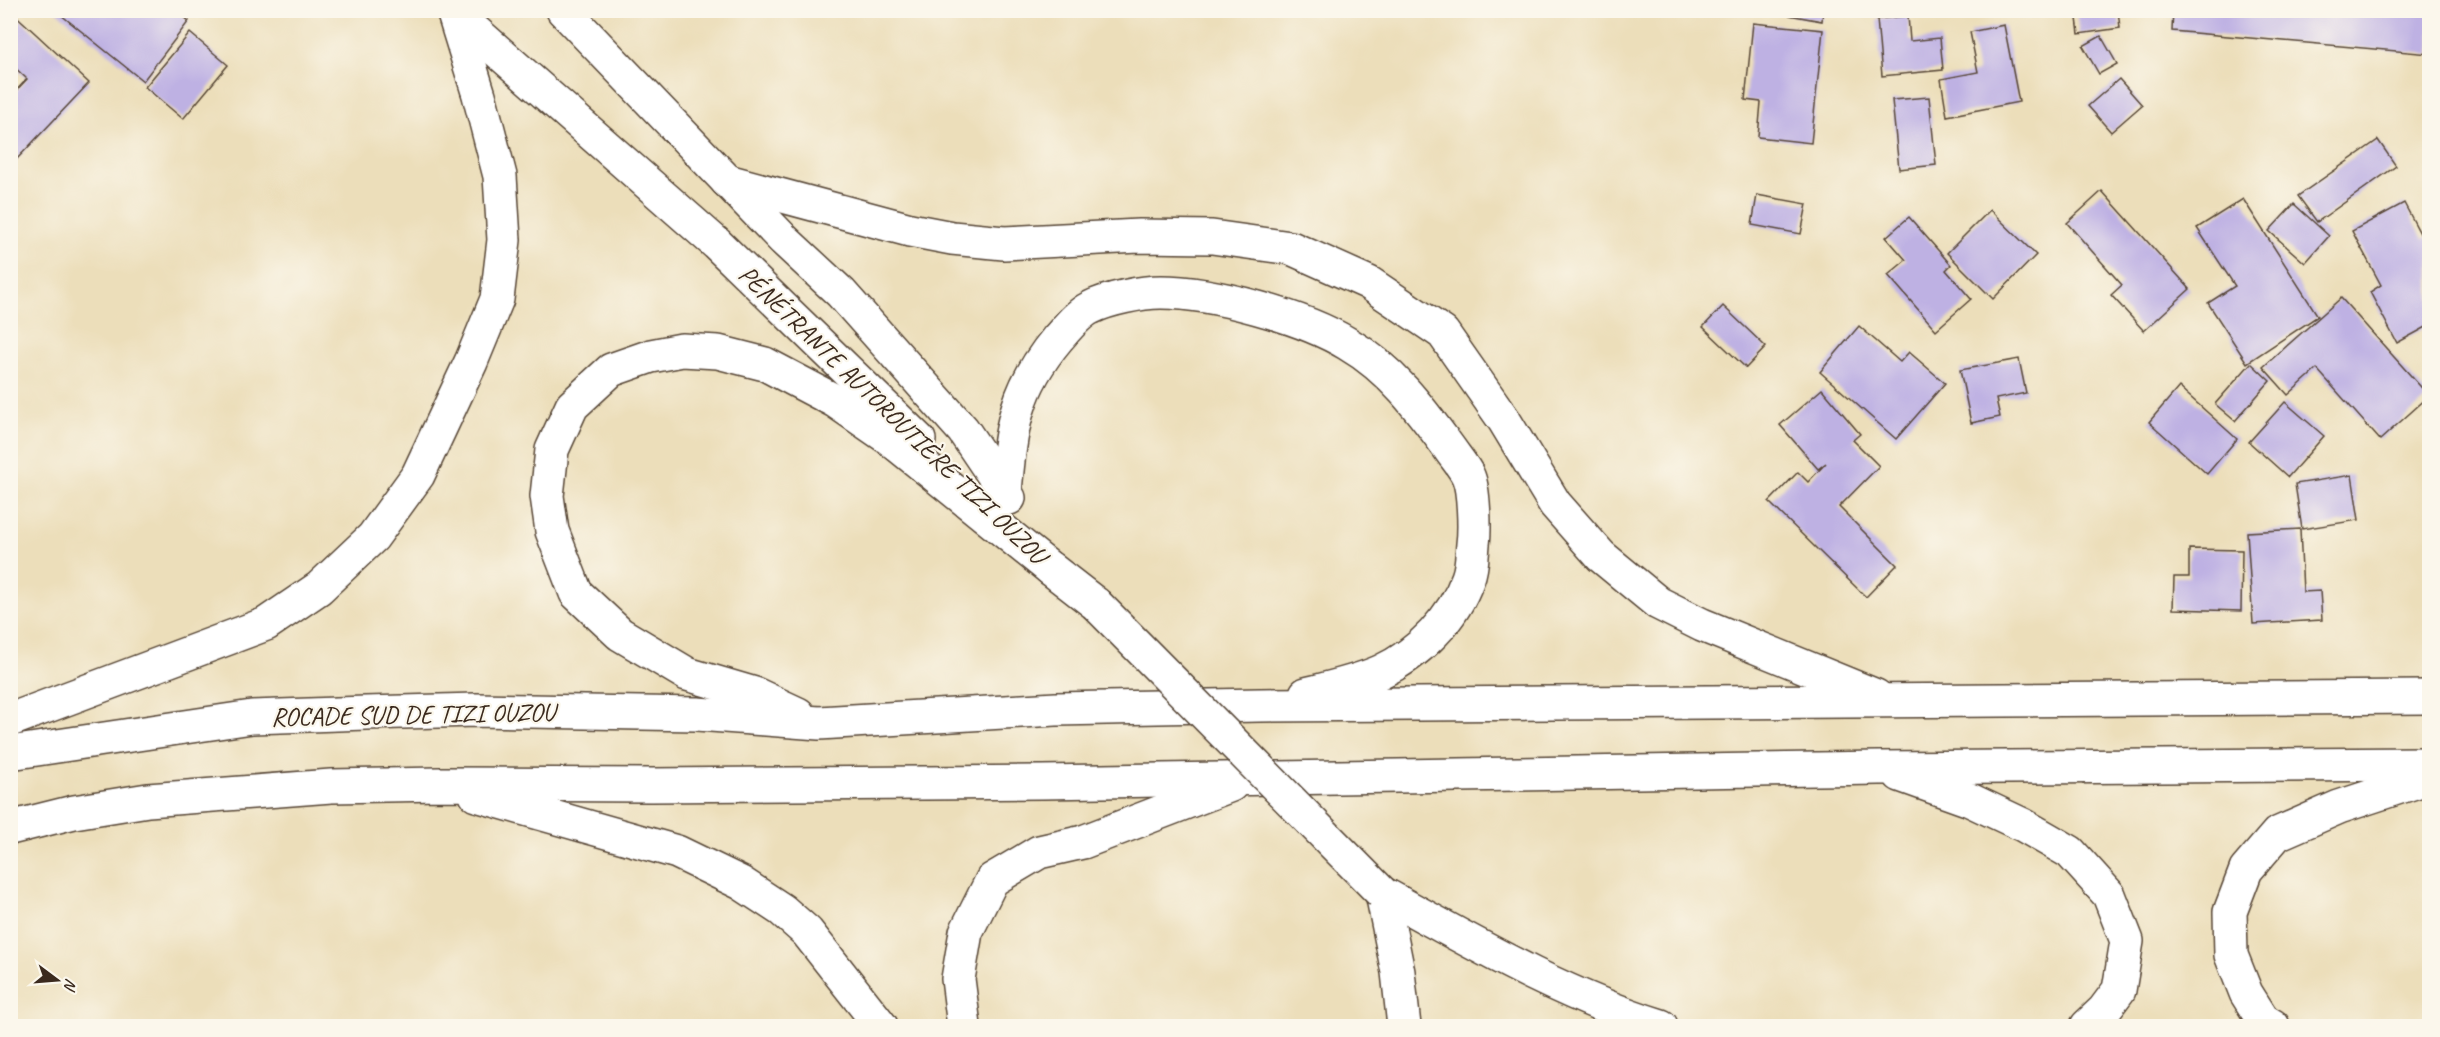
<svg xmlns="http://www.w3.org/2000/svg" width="2440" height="1037" font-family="Caveat,sans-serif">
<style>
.building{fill:#beb1e3}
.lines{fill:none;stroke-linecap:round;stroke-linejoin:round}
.secondary-casing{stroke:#564535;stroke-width:36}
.motorway-casing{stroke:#564535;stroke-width:36}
.secondary{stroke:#fff;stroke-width:33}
.motorway{stroke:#fff;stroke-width:33}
.secondary-bridge-casing{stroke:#564535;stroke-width:36;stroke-linecap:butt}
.secondary-bridge{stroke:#fff;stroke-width:33}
.labels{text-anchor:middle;stroke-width:4.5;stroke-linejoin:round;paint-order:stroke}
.street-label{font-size:26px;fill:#3b2a1e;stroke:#fbf7ec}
</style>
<rect width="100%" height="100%" fill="#fbf7ec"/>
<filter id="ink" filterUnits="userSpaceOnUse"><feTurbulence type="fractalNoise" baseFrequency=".0167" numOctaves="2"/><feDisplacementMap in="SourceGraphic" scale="12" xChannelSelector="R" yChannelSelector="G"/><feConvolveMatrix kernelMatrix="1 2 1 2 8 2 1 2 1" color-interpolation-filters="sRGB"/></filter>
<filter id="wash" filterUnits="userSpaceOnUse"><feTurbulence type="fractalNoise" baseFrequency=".008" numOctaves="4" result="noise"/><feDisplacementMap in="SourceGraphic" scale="24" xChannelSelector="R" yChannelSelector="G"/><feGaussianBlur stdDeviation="1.35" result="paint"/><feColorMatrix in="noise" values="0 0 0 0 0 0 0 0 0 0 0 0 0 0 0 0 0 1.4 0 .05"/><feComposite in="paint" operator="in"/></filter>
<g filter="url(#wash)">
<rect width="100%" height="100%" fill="#ecdeba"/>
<g id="blocks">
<g class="building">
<polygon points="10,10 89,83 15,161 10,157 10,97 27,79 10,63"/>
<polygon points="55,10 175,10 189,21 143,81"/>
<polygon points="1761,10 1823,10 1822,21"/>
<polygon points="2076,10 2118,10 2120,28 2079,34"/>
<polygon points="2173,10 2430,10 2430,54 2172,31"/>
<polygon points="1908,16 1910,41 1940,38 1943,70 1882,76 1877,19"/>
<polygon points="1753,23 1823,30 1811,143 1758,137 1761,102 1745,100"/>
<polygon points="2004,25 2019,102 1947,116 1941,79 1978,72 1970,32"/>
<polygon points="190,33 228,65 183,119 145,87"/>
<polygon points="2101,36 2117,64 2099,74 2083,46"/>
<polygon points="2119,79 2142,105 2111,132 2088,106"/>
<polygon points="1929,97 1936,165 1899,169 1892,100"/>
<polygon points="2378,140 2396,166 2317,222 2298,196"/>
<polygon points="2102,191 2190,289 2144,331 2111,295 2122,285 2067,223"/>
<polygon points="1757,195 1807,204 1801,234 1752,225"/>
<polygon points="2243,199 2318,316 2247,363 2208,303 2235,286 2197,228"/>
<polygon points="2404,203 2423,239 2430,236 2430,325 2397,343 2370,292 2381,285 2352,231"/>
<polygon points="2294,204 2329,236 2305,263 2269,231"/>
<polygon points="1990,210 2036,255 1993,299 1947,253"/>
<polygon points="1909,217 1951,265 1946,270 1971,299 1936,330 1888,275 1906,260 1886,237"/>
<polygon points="2341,298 2429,396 2380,440 2317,369 2288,395 2263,367"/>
<polygon points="1723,306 1766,347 1746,368 1703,327"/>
<polygon points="1859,326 1900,362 1909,352 1945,383 1896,439 1820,372"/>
<polygon points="2019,359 2026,393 1996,399 2000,417 1971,423 1960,370"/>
<polygon points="2251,363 2270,381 2235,421 2215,404"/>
<polygon points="2179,387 2237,439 2207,474 2149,422"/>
<polygon points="1822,389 1860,434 1853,440 1879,466 1839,507 1897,565 1866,597 1769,502 1798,472 1808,482 1826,463 1818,469 1780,425"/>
<polygon points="2285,402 2324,436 2288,477 2249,442"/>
<polygon points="2352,475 2359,520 2302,529 2295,484"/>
<polygon points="2300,529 2303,592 2320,591 2322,620 2253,624 2247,532"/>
<polygon points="2189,549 2242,550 2241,611 2173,609 2174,577 2189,577"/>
</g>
</g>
</g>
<g filter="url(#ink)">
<use href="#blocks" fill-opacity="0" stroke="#564535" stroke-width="1.5"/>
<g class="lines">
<g class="secondary-casing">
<g id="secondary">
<polyline points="1051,569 1096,604"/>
<path d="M1382,893C1473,943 1562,995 1661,1026"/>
</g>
</g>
<g class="motorway-casing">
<g id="motorway">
<polyline points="563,10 784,240 841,293 963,430 1009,498"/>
<polyline points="453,12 717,244 919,440"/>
<polyline points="727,181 910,230 952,238 1004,243 1139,236 1212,237 1291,248 1369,283 1443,333 1504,420 1555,504 1601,556 1658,603 1702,625 1876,696"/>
<path d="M1005,491C1011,427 1015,389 1058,338C1067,328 1078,314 1090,308C1107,299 1142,292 1161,292C1213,292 1304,317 1348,344C1391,369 1420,408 1449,448C1455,457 1464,467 1468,476C1474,489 1475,529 1473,544C1472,555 1472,568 1468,578C1454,618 1419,654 1380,672C1357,682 1330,688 1306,694"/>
<polyline points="798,714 755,694 687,674 620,634 576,593 552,531 547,496 552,450 572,406 611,370 651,356 682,350 718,352 765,364 835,401 890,439 1051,569"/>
<polyline points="10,720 266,624 319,588 373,537 418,475 471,362 497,299 504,240 500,176 479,95 454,14"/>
<polyline points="10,753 252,717 366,713 476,710 697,714 819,723 1056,709 1260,705 2430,697"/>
<polyline points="1900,775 1970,800 2023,825 2070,852 2109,895 2127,941 2119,990 2104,1010 2087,1026"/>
<polyline points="476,795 677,852 741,883 782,910 807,932 881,1026"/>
<polyline points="10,828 74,812 148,800 331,786 440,784 652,785 1043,782 1879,768 2430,764"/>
<polyline points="1382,893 1398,972 1404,1026"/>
<polyline points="964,1026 958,979 966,932 992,880 1039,852 1083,842 1231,785"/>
<polyline points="2273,1026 2263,1020 2246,993 2231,955 2230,912 2246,870 2277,834 2339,807 2430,777"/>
</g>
</g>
<use href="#secondary" class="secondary"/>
<use href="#motorway" class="motorway"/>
<g class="secondary-bridge-casing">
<polyline id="secondary-bridge" points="1096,604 1382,893"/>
</g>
<use href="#secondary-bridge" class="secondary-bridge"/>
</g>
</g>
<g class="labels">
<g class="street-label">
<text transform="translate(893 414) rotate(44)" y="9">PÉNÉTRANTE AUTOROUTIÈRE TIZI OUZOU</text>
<text transform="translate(413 714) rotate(-1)" y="9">ROCADE SUD DE TIZI OUZOU</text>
</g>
</g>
<rect width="2440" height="1037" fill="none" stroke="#fbf7ec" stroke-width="36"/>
<g transform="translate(57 980) rotate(106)" stroke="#fbf7ec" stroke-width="4.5" paint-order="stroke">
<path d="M0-4.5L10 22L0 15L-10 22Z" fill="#3b2a1e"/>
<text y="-9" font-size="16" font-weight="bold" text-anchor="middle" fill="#3b2a1e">N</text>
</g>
</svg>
